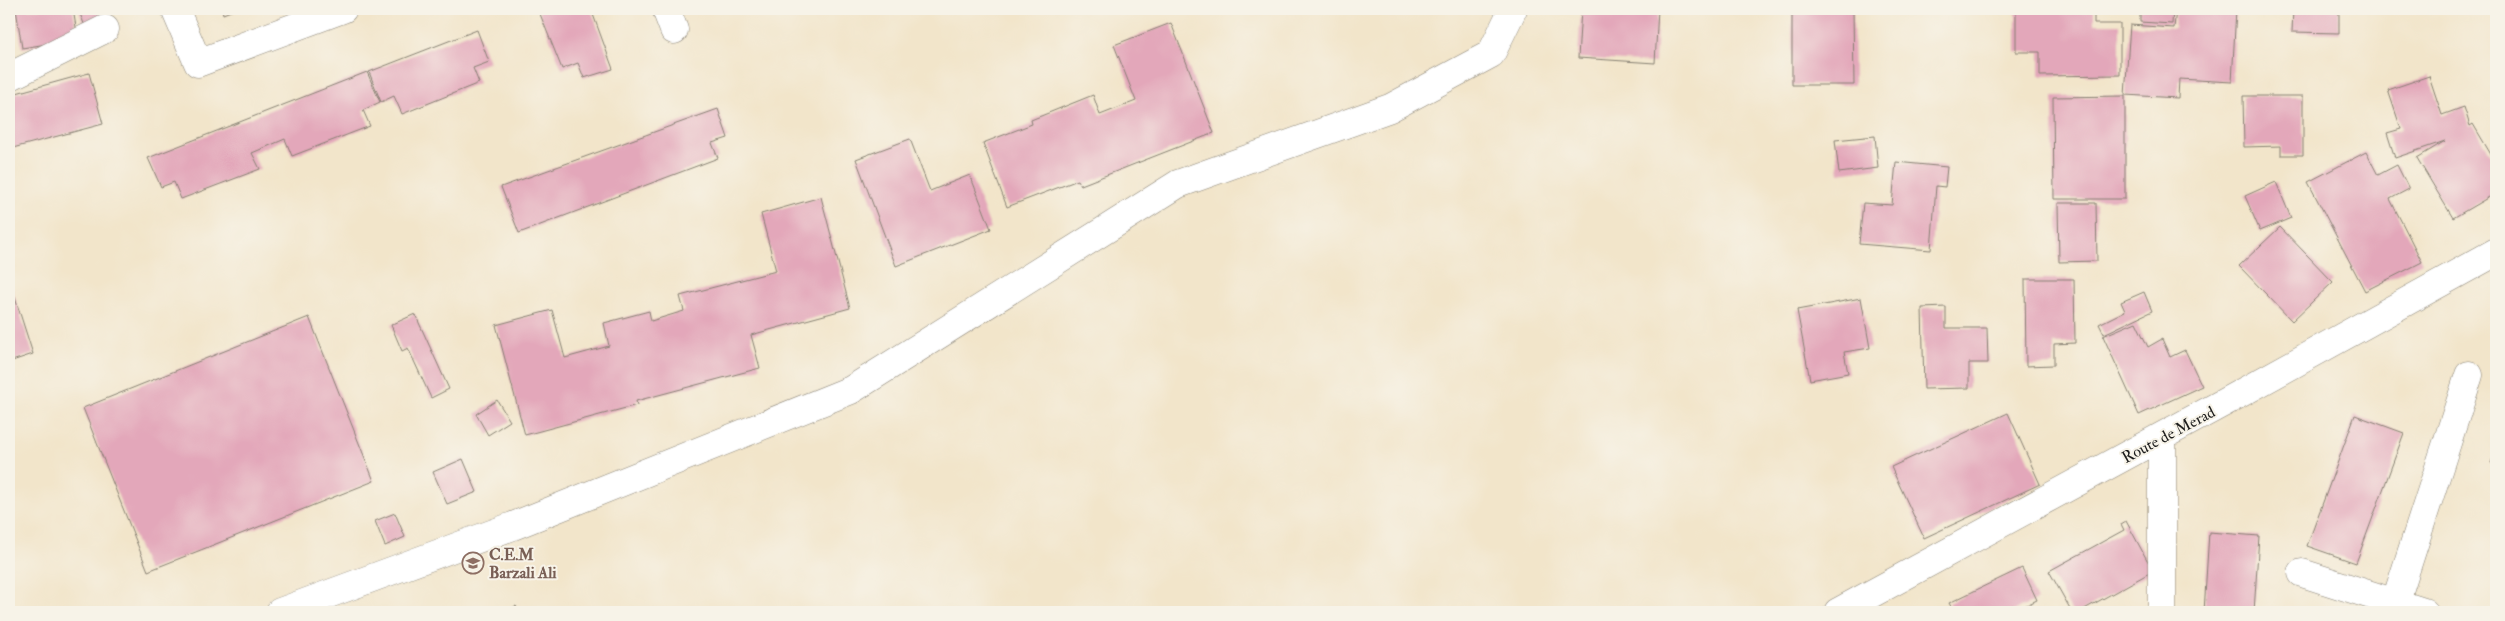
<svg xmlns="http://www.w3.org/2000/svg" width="2505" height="621" font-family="'IM FELL Double Pica',serif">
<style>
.building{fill:#e3a7ba}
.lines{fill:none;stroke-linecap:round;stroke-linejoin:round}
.street-casing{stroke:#878073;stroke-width:29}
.primary-casing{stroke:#878073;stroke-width:29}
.street{stroke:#fff;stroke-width:28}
.primary{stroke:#fff;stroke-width:28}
.labels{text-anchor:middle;stroke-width:4;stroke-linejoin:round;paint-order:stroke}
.street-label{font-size:16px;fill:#1c1c1c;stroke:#f7f3e8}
.education-label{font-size:16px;font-weight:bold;fill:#785e54;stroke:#f7f3e8;text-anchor:start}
</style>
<rect width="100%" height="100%" fill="#f7f3e8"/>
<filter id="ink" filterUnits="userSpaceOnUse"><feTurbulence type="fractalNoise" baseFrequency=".02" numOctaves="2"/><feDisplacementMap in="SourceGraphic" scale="10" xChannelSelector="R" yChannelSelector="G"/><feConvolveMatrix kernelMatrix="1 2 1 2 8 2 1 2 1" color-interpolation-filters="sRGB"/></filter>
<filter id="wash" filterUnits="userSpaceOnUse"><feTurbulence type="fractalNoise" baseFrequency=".0096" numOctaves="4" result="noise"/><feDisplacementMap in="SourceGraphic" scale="20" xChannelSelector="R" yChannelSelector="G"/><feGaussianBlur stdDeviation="1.12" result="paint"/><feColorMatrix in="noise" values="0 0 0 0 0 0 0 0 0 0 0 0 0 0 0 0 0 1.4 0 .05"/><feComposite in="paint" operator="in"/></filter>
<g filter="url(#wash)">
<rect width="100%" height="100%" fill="#f2e5ca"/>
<g id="blocks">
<g class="building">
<polygon points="16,9 73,9 78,39 22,48"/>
<polygon points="78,9 98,9 104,23 87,31"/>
<polygon points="222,9 236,9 223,14"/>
<polygon points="538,9 591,9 613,69 584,78 578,63 562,69"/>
<polygon points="1581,9 1658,9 1655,63 1578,58"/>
<polygon points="1792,9 1853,9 1854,85 1792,85"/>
<polygon points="2016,9 2094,9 2094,24 2120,24 2120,75 2040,76 2040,52 2016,52"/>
<polygon points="2140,9 2173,9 2172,24 2140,22"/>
<polygon points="2176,9 2236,9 2232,82 2179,79 2178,98 2125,95 2130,25 2174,28"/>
<polygon points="2293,9 2339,9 2339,33 2292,32"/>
<polygon points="1171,23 1214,133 1081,185 1078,180 1007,207 983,143 1032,124 1031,120 1093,95 1100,115 1136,101 1114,45"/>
<polygon points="477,30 489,62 473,68 479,83 402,114 394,96 381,102 369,72"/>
<polygon points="367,72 380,102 363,110 370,126 292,156 285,139 252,153 260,169 181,199 174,182 161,187 148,158"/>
<polygon points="89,73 103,124 9,149 9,95"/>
<polygon points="2429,76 2442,115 2464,107 2470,126 2473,124 2496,163 2496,193 2453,218 2417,158 2445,141 2395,158 2387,133 2401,129 2388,90"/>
<polygon points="2125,96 2125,199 2054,199 2053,97"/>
<polygon points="2243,96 2303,96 2303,155 2281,155 2281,146 2244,147"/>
<polygon points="718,109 728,138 712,143 718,158 519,233 501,187"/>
<polygon points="1875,136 1878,168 1839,173 1835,140"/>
<polygon points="910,139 930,191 970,175 991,229 896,266 856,159"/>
<polygon points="2366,152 2378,175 2397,165 2409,189 2390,199 2422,262 2365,291 2308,182"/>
<polygon points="1896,162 1947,167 1945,187 1936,186 1931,250 1859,244 1863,203 1892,205"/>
<polygon points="2276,182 2291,218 2260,231 2245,196"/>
<polygon points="821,197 850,308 751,335 760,368 636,401 637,405 525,435 496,325 552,310 565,358 609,346 604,323 649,311 651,321 684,311 680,296 776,271 761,214"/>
<polygon points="2058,203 2096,203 2097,261 2059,262"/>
<polygon points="2280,227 2333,282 2292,321 2239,266"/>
<polygon points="9,279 33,354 9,362"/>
<polygon points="2025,279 2074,279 2075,343 2054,344 2054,365 2026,366"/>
<polygon points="2144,292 2152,311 2104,334 2099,324 2125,311 2121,302"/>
<polygon points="1861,298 1870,348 1844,352 1848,373 1810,380 1797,310"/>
<polygon points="1946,307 1946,328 1987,328 1988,363 1969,363 1969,388 1924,389 1922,308"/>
<polygon points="415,314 449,389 431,398 408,348 402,351 391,325"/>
<polygon points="309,317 374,481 148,571 83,408"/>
<polygon points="2136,322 2148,347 2162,339 2170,357 2185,350 2202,386 2139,415 2103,336"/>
<polygon points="497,400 510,421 488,435 476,414"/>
<polygon points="2008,413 2040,484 1924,538 1891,467"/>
<polygon points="2355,415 2404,433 2356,563 2307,546"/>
<polygon points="2496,449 2496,465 2491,463"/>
<polygon points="463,459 477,492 447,504 433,472"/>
<polygon points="395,513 405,537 385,546 375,521"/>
<polygon points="2126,521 2153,571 2079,612 2072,612 2049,571 2124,530 2121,524"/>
<polygon points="2209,532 2259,536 2254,612 2204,612"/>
<polygon points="2022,568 2037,600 2012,612 1954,612 1949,603"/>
<polygon points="516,606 519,612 503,612"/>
</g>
</g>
</g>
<g filter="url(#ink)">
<use href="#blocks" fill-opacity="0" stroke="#878073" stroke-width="1"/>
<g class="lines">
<g class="street-casing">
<g id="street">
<polyline points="175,9 198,63 343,9"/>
<polyline points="666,9 674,30"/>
<polyline points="9,77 105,29"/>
<polyline points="2302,573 2424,612"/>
<polyline points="2395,603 2469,375"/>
<polyline points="280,612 513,526 851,390 1178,184 1390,108 1491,54 1513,9"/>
<polyline points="2162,612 2162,437"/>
</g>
</g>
<g class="primary-casing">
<polyline id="primary" points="1838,612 2223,403 2496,252"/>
</g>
<use href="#street" class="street"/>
<use href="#primary" class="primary"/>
</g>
</g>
<defs>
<g id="school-ring" transform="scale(1.125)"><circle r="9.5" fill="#f7f3e8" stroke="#8d6e63" stroke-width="1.5"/><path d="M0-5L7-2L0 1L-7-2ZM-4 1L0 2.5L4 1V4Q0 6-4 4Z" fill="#8d6e63"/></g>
</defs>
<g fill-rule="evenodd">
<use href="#school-ring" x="473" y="563"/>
</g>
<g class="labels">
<g class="street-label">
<text transform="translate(2168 434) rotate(-28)" y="6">Route de Merad</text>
</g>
<g class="education-label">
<text x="489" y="560">C.E.M<tspan x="489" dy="18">Barzali Ali</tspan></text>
</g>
</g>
<rect width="2505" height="621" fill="none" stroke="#f7f3e8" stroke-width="30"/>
</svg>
